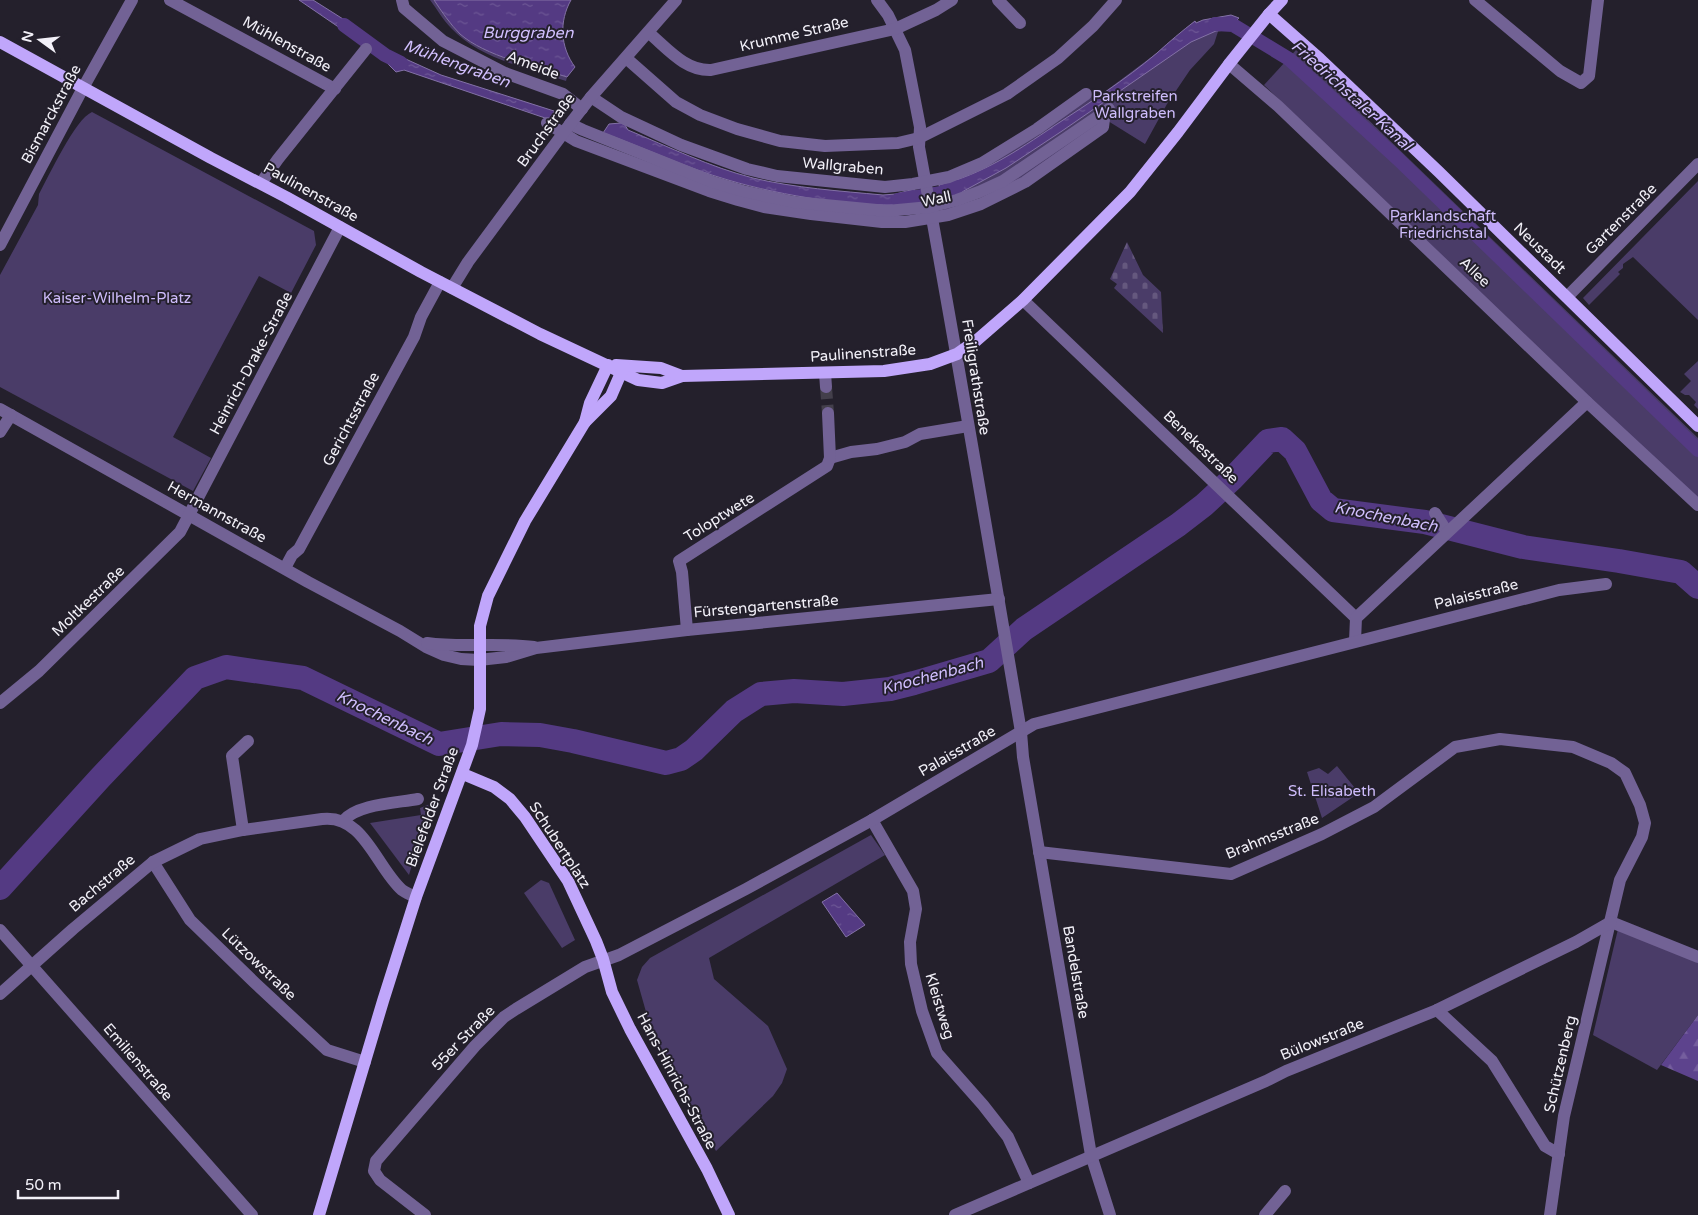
<svg xmlns="http://www.w3.org/2000/svg" width="1698" height="1215" font-family="'Varela Round',sans-serif">
<style>
.green{fill:#4a3c68}
.forest{fill:url(#forest-firs)}
.cemetery{fill:url(#cemetery-stones)}
.water{fill:url(#water-ripples);stroke:#8371a6}
.lines{fill:none;stroke-linecap:round;stroke-linejoin:round}
.canal{stroke:#543a83;stroke-width:14}
.river{stroke:#543a83;stroke-width:24}
.minor-tunnel{stroke:#433f4b;stroke-width:12;stroke-dasharray:12 6;stroke-linecap:butt}
.minor{stroke:#726295;stroke-width:12}
.major{stroke:#c0a6fb;stroke-width:12}
.labels{text-anchor:middle;stroke-width:4;stroke-linejoin:round;paint-order:stroke}
.street-label{font-size:15px;fill:#f2f0f8;stroke:#24202c}
.park-label{font-size:15px;fill:#cebcfb;stroke:#24202c}
.water-label{font-size:16px;font-style:italic;fill:#d1bffe;stroke:#24202c}
</style>
<defs>
<pattern id="forest-firs" width="22" height="20" patternUnits="userSpaceOnUse" patternTransform="scale(1.25)"><rect width="22" height="20" fill="#5d438d"/><path d="M5 1l3.5 6h-7zM16 11l3.5 6h-7z" fill="#755e9e"/></pattern>
<pattern id="cemetery-stones" width="16" height="16" patternUnits="userSpaceOnUse" patternTransform="scale(1.25)"><rect width="16" height="16" fill="#4a3c68"/><path d="M2 7V4a2 2 0 0 1 4 0v3zM10 15v-3a2 2 0 0 1 4 0v3z" fill="#65587e"/></pattern>
<pattern id="water-ripples" width="26" height="14" patternUnits="userSpaceOnUse" patternTransform="scale(1.25)"><rect width="26" height="14" fill="#543a83"/><path d="M2 4q2-2 4 0t4 0M15 11q2-2 4 0t4 0" fill="none" stroke="#6d5795"/></pattern>
</defs>
<rect width="100%" height="100%" fill="#24202c"/>
<g class="green">
<path d="M430,0H434C442,12 450,24 460,34C485,56 535,67 567,77L566,81C527,68 480,59 451,28C443,20 437,9 430,0Z"/>
<polygon points="1223,16 1214,44 1190,70 1167,104 1145,144 1108,121 1022,178 944,212 939,184 1061,116 1095,92 1099,96 1158,52 1195,21 1196,23"/>
<polygon points="1296,50 1698,438 1698,500 1461,276 1264,85"/>
<path d="M92,112L314,231L316,245L291,293L259,276L173,437L211,458L193,491L0,387V275L38,205L39,194C49,176 75,119 92,112Z"/>
<polygon points="1698,181 1698,320 1633,257 1623,264 1623,268 1618,272 1620,274 1589,305 1583,298"/>
<polygon points="1698,361 1698,409 1694,405 1696,402 1689,395 1685,395 1680,392 1691,381 1684,374"/>
<polygon points="1337,766 1359,793 1322,818 1307,772 1319,768 1328,774"/>
<polygon points="430,804 409,875 370,823 421,815 420,808"/>
<polygon points="871,835 885,855 709,958 714,979 768,1026 787,1069 782,1083 773,1096 716,1151 652,1033 637,980 642,967 650,958"/>
<polygon points="541,880 549,883 575,940 562,948 524,893"/>
<polygon points="1618,929 1698,960 1698,1015 1657,1070 1593,1035"/>
</g>
<polygon class="forest" points="1698,1015 1698,1081 1661,1065"/>
<polygon class="cemetery" points="1127,242 1143,275 1161,292 1163,333 1114,288 1117,284 1110,279"/>
<g class="water">
<polygon points="299,0 313,0 362,31 356,39"/>
<path d="M434,0H571C559,21 560,47 575,67L567,77C535,67 485,56 460,34C450,24 442,12 434,0Z"/>
<path d="M1231,15L1239,18L1227,30L1216,31L1191,42L1062,131L1006,168L960,193L942,200L939,185C983,174 1017,151 1054,126C1089,103 1125,80 1157,53C1169,42 1182,31 1195,21L1196,23L1203,20Z"/>
<polygon points="388,51 441,75 554,111 551,120 404,70 396,72 383,59"/>
<path d="M621,123L625,125L628,130C669,147 710,167 753,178C795,188 840,191 883,195L896,194L914,189L917,204C861,209 782,196 728,180C686,168 645,148 603,133L609,124Z"/>
<polygon points="837,893 865,925 846,937 822,902"/>
</g>
<g class="lines">
<g class="canal">
<polyline points="1215,24 1233,25 1289,59 1398,159 1698,450"/>
<polyline points="344,25 385,55 401,63"/>
<polyline points="898,200 941,193 957,187"/>
</g>
<polyline class="river" points="0,888 100,778 195,678 226,667 303,678 439,744 501,734 540,735 573,741 666,763 681,759 694,750 734,711 761,694 794,691 843,694 890,689 914,683 989,661 1024,629 1178,525 1204,505 1232,479 1268,441 1282,439 1295,451 1321,500 1333,510 1425,522 1523,547 1619,561 1681,572 1698,587"/>
<polyline class="minor-tunnel" points="826,387 828,413"/>
<g class="minor">
<polyline points="170,0 335,89"/>
<polyline points="402,0 404,8 443,41 505,73 563,94 582,109"/>
<path d="M877,0L888,15L905,50L920,127L919,147C955,341 988,537 1021,732L1023,757L1091,1155L1110,1215"/>
<polyline points="998,0 1020,23"/>
<polyline points="1475,0 1560,71 1581,83 1589,76 1598,0"/>
<path d="M649,33C667,48 685,71 711,70L895,29L936,10L952,0"/>
<polyline points="626,58 676,102 700,115 737,129 780,141 825,146 898,143 919,138 1007,94 1058,58 1093,26 1116,0"/>
<polyline points="1229,64 1278,106 1587,402 1698,505"/>
<polyline points="591,97 621,117 681,145 747,169 777,176 885,187 913,184 949,177 982,163 1037,129 1086,94"/>
<polyline points="547,123 576,141 709,191 738,200 764,207 811,214 882,222 905,222 948,215 981,204 1025,182 1103,127 1105,112"/>
<polyline points="570,124 583,130 713,182 743,191 794,202 887,211 930,207 957,200 979,192 1003,181 1109,109"/>
<polyline points="261,183 278,159 366,49"/>
<polyline points="0,245 83,88 132,0"/>
<polyline points="452,288 468,262 570,124 591,97 676,0"/>
<polyline points="1567,297 1698,164"/>
<polyline points="1023,300 1356,618"/>
<polyline points="825,373 826,387"/>
<polyline points="0,409 308,582 400,631 426,647 444,655 461,659 479,660 506,657 536,648 687,630 999,599"/>
<polyline points="0,432 11,415"/>
<polyline points="830,458 851,452 877,449 905,442 920,434 968,426"/>
<polyline points="1435,513 1447,532"/>
<polyline points="285,568 292,555 299,549 414,337 421,317 440,282"/>
<polyline points="687,630 682,572 679,561 827,466 830,458 828,413"/>
<polyline points="1355,641 1356,618 1587,402"/>
<path d="M427,643C462,648 498,642 534,647"/>
<polyline points="0,703 39,671 180,532 340,227"/>
<polyline points="872,820 913,891 916,909 910,942 911,964 922,1011 937,1053 983,1105 1008,1137 1029,1183"/>
<path d="M343,821C357,804 397,803 418,799"/>
<polyline points="243,830 232,756 248,741"/>
<polyline points="1039,852 1231,874 1322,834 1374,807 1455,747 1500,739 1573,747 1611,763 1625,773 1640,805 1645,823 1642,837 1620,880 1564,1116 1550,1215"/>
<polyline points="153,862 190,920 255,983 327,1050 365,1062"/>
<polyline points="1611,922 1698,957"/>
<polyline points="0,930 252,1215"/>
<path d="M0,994L73,929L153,862L200,839L243,830L322,819C364,814 376,867 402,890C406,893 411,895 416,897"/>
<polyline points="1437,1010 1492,1061 1545,1146 1559,1154"/>
<polyline points="425,1215 380,1180 374,1171 376,1161 475,1046 504,1017 516,1009 585,967 619,955 746,889 872,820 1034,724 1559,590 1606,584"/>
<polyline points="955,1215 1266,1081 1286,1071 1437,1010 1576,942 1611,922"/>
<polyline points="1265,1215 1285,1191"/>
</g>
<g class="major">
<polyline points="1269,14 1320,59 1439,172 1698,426"/>
<polyline points="0,42 211,158 286,197 421,272 540,334 638,380 662,383 682,376 884,371 930,364 957,354 977,340 1023,300 1130,192 1178,132 1229,64 1269,14 1282,0"/>
<polyline points="616,365 661,368 682,376"/>
<polyline points="585,422 590,403 608,365"/>
<polyline points="463,774 494,787 510,799 525,817 568,881 596,941 603,959 612,992 630,1029 707,1169 729,1215"/>
<polyline points="319,1215 383,1001 416,897 472,745 480,709 480,626 488,596 525,521 585,422 611,396 624,366"/>
</g>
</g>
<g class="labels">
<g class="street-label">
<text transform="translate(794 34) rotate(-13)" y="5">Krumme Straße</text>
<text transform="translate(287 44) rotate(29)" y="5">Mühlenstraße</text>
<text transform="translate(533 65) rotate(21)" y="5">Ameide</text>
<text transform="translate(51 114) rotate(-62)" y="5">Bismarckstraße</text>
<text transform="translate(546 130) rotate(-54)" y="5">Bruchstraße</text>
<text transform="translate(843 166) rotate(5)" y="5">Wallgraben</text>
<text transform="translate(311 192) rotate(29)" y="5">Paulinenstraße</text>
<text transform="translate(936 199) rotate(-12)" y="5">Wall</text>
<text transform="translate(1621 219) rotate(-45)" y="5">Gartenstraße</text>
<text transform="translate(1540 248) rotate(44)" y="5">Neustadt</text>
<text transform="translate(1475 272) rotate(44)" y="5">Allee</text>
<text transform="translate(863 353) rotate(-4)" y="5">Paulinenstraße</text>
<text transform="translate(251 363) rotate(-62)" y="5">Heinrich-Drake-Straße</text>
<text transform="translate(976 377) rotate(81)" y="5">Freiligrathstraße</text>
<text transform="translate(351 419) rotate(-62)" y="5">Gerichtsstraße</text>
<text transform="translate(1201 447) rotate(44)" y="5">Benekestraße</text>
<text transform="translate(217 512) rotate(29)" y="5">Hermannstraße</text>
<text transform="translate(719 517) rotate(-32)" y="5">Toloptwete</text>
<text transform="translate(1476 594) rotate(-14)" y="5">Palaisstraße</text>
<text transform="translate(88 601) rotate(-44)" y="5">Moltkestraße</text>
<text transform="translate(766 606) rotate(-5)" y="5">Fürstengartenstraße</text>
<text transform="translate(957 751) rotate(-30)" y="5">Palaisstraße</text>
<text transform="translate(432 807) rotate(-70)" y="5">Bielefelder Straße</text>
<text transform="translate(1272 836) rotate(-22)" y="5">Brahmsstraße</text>
<text transform="translate(560 845) rotate(57)" y="5">Schubertplatz</text>
<text transform="translate(102 883) rotate(-40)" y="5">Bachstraße</text>
<text transform="translate(259 964) rotate(44)" y="5">Lützowstraße</text>
<text transform="translate(1076 972) rotate(80)" y="5">Bandelstraße</text>
<text transform="translate(940 1006) rotate(73)" y="5">Kleistweg</text>
<text transform="translate(463 1038) rotate(-46)" y="5">55er Straße</text>
<text transform="translate(1322 1039) rotate(-22)" y="5">Bülowstraße</text>
<text transform="translate(138 1062) rotate(49)" y="5">Emilienstraße</text>
<text transform="translate(1560 1064) rotate(-77)" y="5">Schützenberg</text>
<text transform="translate(677 1081) rotate(62)" y="5">Hans-Hinrichs-Straße</text>
</g>
<g class="park-label">
<text x="1135" y="101">Parkstreifen<tspan x="1135" dy="17">Wallgraben</tspan></text>
<text x="1443" y="221">Parklandschaft<tspan x="1443" dy="17">Friedrichstal</tspan></text>
<text x="117" y="303">Kaiser-Wilhelm-Platz</text>
<text x="1332" y="796">St. Elisabeth</text>
</g>
<g class="water-label">
<text x="528" y="38">Burggraben</text>
<text transform="translate(457 63) rotate(20)" y="6">Mühlengraben</text>
<text transform="translate(1352 95) rotate(42)" y="6">Friedrichstaler Kanal</text>
<text transform="translate(1386 516) rotate(11)" y="6">Knochenbach</text>
<text transform="translate(932 675) rotate(-15)" y="6">Knochenbach</text>
<text transform="translate(385 717) rotate(26)" y="6">Knochenbach</text>
</g>
</g>
<g transform="translate(40 40) rotate(285)" stroke="#24202c" stroke-width="4" paint-order="stroke">
<path d="M0-4L9 19L0 12L-9 19Z" fill="#f2f0f8"/>
<text y="-8" font-size="14" font-weight="bold" text-anchor="middle" fill="#f2f0f8">N</text>
</g>
<path d="M18 1190v8h100v-8" fill="none" stroke="#f2f0f8" stroke-width="2.5"/>
<text x="25" y="1190" font-size="15" fill="#f2f0f8" stroke="#24202c" stroke-width="4" paint-order="stroke">50 m</text>
</svg>
